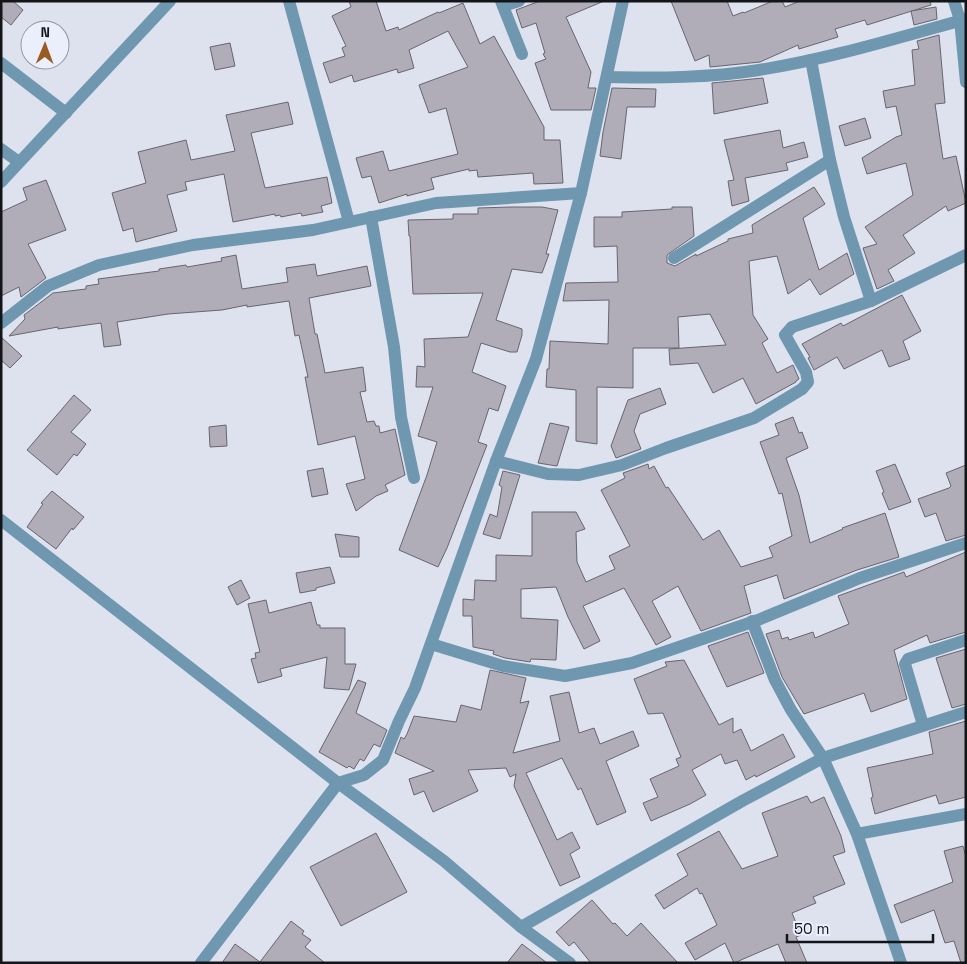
<svg xmlns="http://www.w3.org/2000/svg" width="967" height="964" font-family="'Space Grotesk',sans-serif">
<style>
.building{fill:#b0adb9;stroke:#676570}
.lines{fill:none;stroke-linecap:round;stroke-linejoin:round}
.minor{stroke:#6f97b0;stroke-width:12}
</style>
<rect width="100%" height="100%" fill="#dde2ee"/>
<g class="building">
<polygon points="1,1 13,1 23,10 11,25 1,17"/>
<polygon points="349,1 376,1 386,31 398,27 399,30 438,12 439,13 463,3 480,44 494,36 544,127 544,140 560,140 563,183 534,184 533,173 478,177 477,170 469,171 469,169 431,178 434,189 407,196 407,194 379,203 371,176 362,178 356,158 383,151 389,171 458,154 446,108 429,113 419,85 468,67 448,31 409,50 414,68 398,73 397,69 354,82 352,75 330,83 323,63 345,56 342,48 346,46 332,16 351,7"/>
<polygon points="540,1 604,1 566,17 591,72 588,88 596,88 591,110 551,110 535,63 546,59 543,54 545,53 536,23 522,28 516,10"/>
<polygon points="671,1 727,1 733,16 743,12 744,13 773,1 782,1 785,7 800,1 930,1 931,5 867,25 865,20 835,29 838,37 799,49 798,45 760,62 710,67 709,55 695,61"/>
<polygon points="936,7 937,19 914,25 911,11"/>
<polygon points="939,35 945,103 935,104 943,159 956,156 966,203 948,211 946,206 903,235 915,253 888,270 894,281 877,289 863,248 877,244 865,227 913,195 906,163 867,174 862,158 896,137 902,135 896,106 886,108 883,91 915,85 912,50 919,49 917,41"/>
<polygon points="230,43 235,66 215,70 210,47"/>
<polygon points="763,78 768,103 714,114 712,83"/>
<polygon points="612,88 656,89 655,107 627,107 621,159 600,156 603,132"/>
<polygon points="288,102 293,124 251,133 265,188 327,177 332,203 321,206 323,212 302,216 301,213 281,217 280,215 275,216 275,214 233,222 224,174 185,182 187,190 167,195 177,231 136,242 133,228 123,231 112,193 146,183 138,152 186,140 191,160 235,151 226,115"/>
<polygon points="865,118 871,138 845,146 839,126"/>
<polygon points="780,130 783,148 804,142 808,157 786,163 788,170 745,178 749,201 732,206 728,181 734,180 724,140"/>
<polygon points="46,180 66,230 28,244 46,278 21,297 19,287 1,296 1,212 27,200 23,188"/>
<polygon points="814,187 825,204 803,218 819,270 847,253 854,274 820,295 810,279 788,294 777,256 749,261 753,315 768,339 762,343 777,373 793,365 799,379 796,381 796,382 756,404 743,378 713,393 698,363 670,365 669,349 726,345 710,314 678,317 679,348 633,348 633,388 597,387 597,444 576,441 576,390 546,387 547,369 549,369 550,341 608,344 609,300 563,301 566,283 618,282 617,246 594,247 594,217 622,217 622,212 672,209 672,207 692,207 694,236 667,255 667,263 675,266 696,254 696,256 728,241 728,239 753,233 752,225"/>
<polygon points="510,207 542,207 558,210 546,254 549,254 542,273 512,269 496,320 522,329 522,335 517,352 510,352 481,343 472,372 506,386 498,411 489,408 478,442 487,445 447,548 438,567 399,550 427,475 437,442 418,436 433,387 416,387 417,366 425,367 424,339 468,337 483,293 413,294 410,236 409,236 408,220 453,219 453,214 478,214 478,208"/>
<polygon points="236,255 242,289 288,282 286,268 315,264 317,276 367,266 371,286 309,298 315,334 317,334 325,373 363,367 366,391 360,392 367,422 374,421 376,426 379,426 380,433 395,429 405,475 385,485 388,491 376,496 356,511 346,484 365,479 355,436 318,445 305,377 308,377 299,335 295,336 289,301 247,307 247,305 222,310 168,314 117,322 121,345 104,347 101,323 58,329 58,327 9,336 25,319 24,315 53,293 86,289 86,286 99,284 98,279 159,271 159,269 186,265 187,267 222,261 221,258"/>
<polygon points="902,295 921,331 903,341 910,359 889,367 882,350 844,369 837,357 814,370 808,358 810,357 802,344 841,323 843,326"/>
<polygon points="1,337 22,356 10,368 1,360"/>
<polygon points="660,388 666,404 640,414 634,431 641,449 616,458 611,446 628,400"/>
<polygon points="74,395 91,410 71,432 86,444 77,456 74,454 57,475 27,450"/>
<polygon points="793,417 799,433 802,432 808,448 786,458 799,495 810,543 843,529 842,528 885,513 899,557 857,570 784,599 777,575 744,586 751,613 701,631 678,586 652,601 671,637 656,645 624,588 583,606 600,641 584,649 568,617 556,587 521,589 521,618 558,620 556,660 531,659 530,662 505,658 493,654 494,651 473,647 472,616 463,616 463,599 474,600 475,580 496,581 496,555 532,556 532,512 576,512 585,529 576,532 577,562 586,582 615,569 609,556 630,546 601,490 625,478 623,473 648,464 649,469 654,466 666,488 668,487 703,540 719,530 741,567 773,557 769,547 792,536 782,493 779,494 760,442 779,435 775,424"/>
<polygon points="550,423 569,427 557,466 538,463"/>
<polygon points="226,425 227,446 210,447 209,427"/>
<polygon points="895,464 911,502 889,510 882,493 884,492 876,471"/>
<polygon points="966,465 966,535 946,541 936,513 925,517 918,499 949,488 951,486 946,473"/>
<polygon points="323,468 328,494 312,497 307,471"/>
<polygon points="503,471 520,475 500,539 483,534 490,514 497,517 502,487 499,485"/>
<polygon points="52,491 84,517 73,530 72,528 56,549 27,527 43,504 41,503"/>
<polygon points="335,534 359,537 359,557 340,557"/>
<polygon points="966,552 966,632 930,643 927,635 894,650 907,699 871,712 864,693 804,714 782,677 766,634 779,630 782,639 788,637 789,640 813,632 815,638 849,624 838,596 904,572 906,577"/>
<polygon points="330,567 335,583 316,588 316,590 300,593 296,573"/>
<polygon points="241,580 250,598 237,605 228,587"/>
<polygon points="266,600 269,613 311,602 317,625 320,625 320,628 345,628 345,664 356,664 349,690 324,688 327,657 280,669 282,676 258,683 251,659 256,658 255,653 260,652 248,604"/>
<polygon points="748,632 764,673 727,687 708,646"/>
<polygon points="966,649 966,704 952,708 936,658"/>
<polygon points="684,660 719,725 733,718 733,733 741,729 751,751 783,734 795,757 756,777 755,775 746,780 737,760 725,764 721,754 692,770 706,795 690,804 651,821 643,803 658,797 650,779 679,766 676,759 681,757 663,713 648,714 634,679 667,666 665,662"/>
<polygon points="490,670 526,678 520,703 529,701 513,753 560,741 550,696 569,692 579,733 594,728 600,744 633,731 639,746 606,761 626,812 597,825 581,788 578,790 562,758 526,773 557,840 572,832 580,848 570,854 580,877 560,886 514,786 516,774 510,777 506,768 468,770 478,791 433,812 424,791 414,795 409,779 434,771 395,753 401,737 404,739 407,734 414,716 456,722 461,705 481,710"/>
<polygon points="358,680 366,683 356,713 387,730 380,747 374,744 364,761 360,759 354,769 349,766 347,768 319,752"/>
<polygon points="966,721 966,797 939,804 936,795 875,814 871,798 873,797 867,768 933,754 929,732"/>
<polygon points="807,796 811,803 824,797 841,836 845,852 833,856 845,884 813,897 816,903 792,913 801,935 796,937 807,963 786,963 778,944 734,963 725,943 695,960 685,943 717,925 702,893 700,894 697,888 664,909 655,895 688,875 677,854 719,831 742,869 778,856 762,813"/>
<polygon points="376,833 407,892 341,926 310,867"/>
<polygon points="963,846 966,857 966,963 961,963 954,941 945,943 934,910 901,923 894,905 953,882 944,851"/>
<polygon points="592,900 613,924 615,923 627,936 641,923 678,963 591,963 574,942 569,946 556,932"/>
<polygon points="291,921 304,931 302,934 311,940 305,947 325,963 222,963 235,944 260,962"/>
<polygon points="522,944 547,963 507,963"/>
</g>
<g class="lines">
<g class="minor">
<polyline points="289,1 349,222"/>
<polyline points="501,1 522,54"/>
<polyline points="954,1 960,20 966,82"/>
<polyline points="503,6 519,1"/>
<polyline points="811,60 830,160 844,217 871,301"/>
<polyline points="1,63 66,113"/>
<path d="M607,77C658,78 709,78 759,70C829,59 897,38 966,19"/>
<polyline points="1,149 19,162"/>
<polyline points="1,182 170,1"/>
<polyline points="371,217 394,347 401,417 414,478"/>
<polyline points="674,258 830,160"/>
<polyline points="1,323 48,286 99,265 193,245 313,230 436,203 581,193"/>
<polyline points="496,461 548,474 579,475 622,465 666,448 754,418 802,389 808,382 806,372 785,335 792,327 871,301 966,255"/>
<polyline points="1,520 338,783 444,861 521,927 570,963"/>
<polyline points="752,621 775,680 791,710 823,758 857,834 901,963"/>
<polyline points="431,644 503,666 565,676 632,663 758,620 860,578 966,543"/>
<polyline points="923,725 905,664 908,659 966,640"/>
<polyline points="857,834 966,814"/>
<polyline points="521,927 744,800 823,758 966,712"/>
<polyline points="201,963 338,783 364,775 383,760 399,721 415,688 496,461 536,359 581,193 623,1"/>
</g>
</g>
<rect width="967" height="964" fill="none" stroke="#131519" stroke-width="5"/>
<g transform="translate(45 45) rotate(1)"><circle r="24" fill="#eaeffb" stroke="#9498a1"/>
<path d="M0-4L9 19L0 12L-9 19Z" fill="#995c20"/>
<text y="-8" font-size="14" font-weight="bold" text-anchor="middle" fill="#131519">N</text>
</g>
<path d="M787 934v8h146v-8" fill="none" stroke="#131519" stroke-width="2.5"/>
<text x="794" y="934" font-size="15" fill="#131519" stroke="#eaeffb" stroke-width="4" paint-order="stroke">50 m</text>
</svg>
